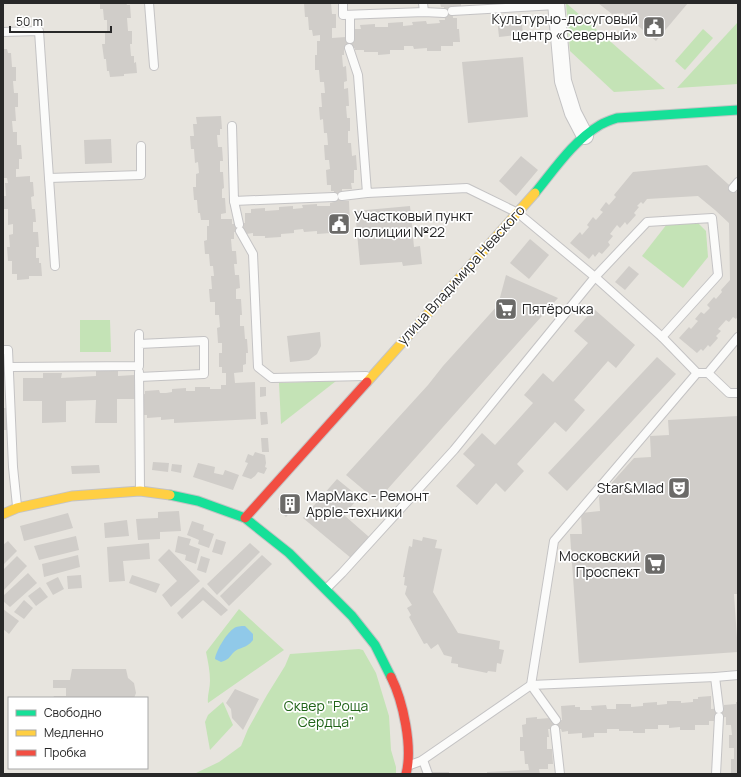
<svg xmlns="http://www.w3.org/2000/svg" width="741" height="777" font-family="Manrope,sans-serif">
<style>
.green{fill:#c4e3b6}
.water{fill:#90c9e9}
.building{fill:#d0cdc9}
.lines{fill:none;stroke-linecap:round;stroke-linejoin:round}
.lane-casing{stroke:#c4c3c4;stroke-width:10}
.street-casing{stroke:#c4c3c4;stroke-width:18}
.fast-casing{stroke:#c4c3c4;stroke-width:11}
.slow-casing{stroke:#c4c3c4;stroke-width:11}
.jam-casing{stroke:#c4c3c4;stroke-width:11}
.lane{stroke:#fbfbfa;stroke-width:8}
.street{stroke:#fbfbfa;stroke-width:16}
.fast{stroke:#16e098;stroke-width:9}
.slow{stroke:#ffcf43;stroke-width:9}
.jam{stroke:#f24e42;stroke-width:9}
.labels{text-anchor:middle;stroke-width:3.5;stroke-linejoin:round;paint-order:stroke}
.poi-label{font-size:14px;fill:#282828;stroke:#fff;text-anchor:end}
.street-label{font-size:14px;fill:#282828;stroke:#fff}
.park-label{font-size:14px;fill:#216419;stroke:#fff}
</style>
<rect width="100%" height="100%" fill="#e7e4de"/>
<g class="green">
<polygon points="566,3 665,89 614,92 570,51"/>
<polygon points="738,22 738,84 677,88"/>
<polygon points="703,29 713,38 685,70 675,61"/>
<polygon points="698,223 706,231 708,257 683,288 642,256 667,224"/>
<polygon points="80,320 110,320 111,352 80,352"/>
<polygon points="336,381 281,424 279,383"/>
<path d="M239,609L284,650L208,703C207,696 210,689 210,681C210,671 208,662 206,652Z"/>
<polygon points="359,649 363,650 376,673 389,716 391,750 396,767 396,774 194,774 219,762 241,746 248,729 267,695 285,666 290,654"/>
<polygon points="223,702 233,725 210,750 205,722 208,715"/>
</g>
<path class="water" d="M245,626L253,634V640C246,649 239,647 234,652C228,658 230,659 221,662L215,659C216,651 226,634 233,629C236,626 241,626 245,626Z"/>
<g class="building">
<polygon points="100,3 126,3 127,5 130,5 131,18 127,18 128,31 132,31 132,44 130,44 131,56 134,56 134,63 136,62 137,73 124,74 124,76 110,77 109,71 107,71 106,59 104,59 102,44 105,44 105,31 107,31 107,20 104,20 103,9 100,9"/>
<polygon points="304,3 331,3 332,14 336,14 336,28 332,28 332,38 346,37 346,40 355,39 355,29 361,29 360,25 375,24 375,27 388,27 388,23 403,22 403,26 413,25 412,22 426,21 427,24 440,23 439,20 445,20 444,7 441,7 440,3 461,3 461,6 452,6 453,18 457,18 457,29 459,29 460,42 453,42 453,46 441,46 441,51 427,51 427,48 414,49 413,46 404,46 404,50 390,50 390,54 378,55 378,52 364,52 364,50 355,50 355,48 344,48 344,55 342,55 343,67 346,66 347,81 344,82 344,89 348,88 349,106 346,106 347,118 350,118 350,131 348,131 348,143 351,143 352,156 356,155 357,170 354,170 354,183 351,183 352,189 342,189 342,201 349,201 350,226 344,226 344,229 331,230 331,233 317,234 317,231 304,232 303,229 294,230 294,233 281,234 281,237 265,238 265,236 253,236 253,233 246,234 246,231 234,232 234,239 231,239 232,251 236,251 237,264 234,264 235,275 239,275 240,288 236,289 236,299 241,299 242,315 240,315 240,326 244,326 245,339 247,339 248,353 246,353 246,364 243,365 243,372 234,373 235,383 255,382 256,419 174,423 174,419 161,420 161,417 147,418 147,415 141,415 140,395 145,394 145,391 159,390 160,393 166,393 172,392 172,389 186,388 186,391 195,391 195,387 210,387 210,389 221,389 221,385 226,385 226,373 222,373 222,367 219,367 219,353 222,353 222,343 218,343 217,328 220,327 219,315 215,315 215,302 210,302 209,289 212,289 211,276 214,276 213,266 210,266 209,254 205,254 204,241 207,240 207,226 209,226 209,220 201,220 200,213 198,213 197,200 194,200 193,187 196,187 196,174 199,173 198,162 195,163 194,149 191,149 190,136 194,136 193,124 197,124 196,117 221,116 222,129 220,129 220,135 217,135 218,147 222,147 223,161 220,161 220,172 223,172 224,188 222,189 222,198 225,198 226,213 221,214 221,219 232,219 232,224 245,223 245,213 251,213 251,209 265,208 265,211 279,210 279,207 293,206 293,209 303,208 302,205 317,204 317,206 330,206 330,203 334,202 334,191 331,191 331,185 327,185 326,170 330,169 329,160 325,160 324,145 328,145 327,133 324,133 323,119 320,120 319,107 322,107 321,93 325,93 324,82 320,82 319,70 315,70 315,55 317,55 317,41 320,41 320,35 313,36 312,30 309,30 308,17 305,17"/>
<polygon points="598,3 688,3 656,41 623,13 612,14"/>
<polygon points="511,16 517,18 522,24 523,34 499,37 497,18"/>
<polygon points="3,49 7,49 8,53 11,53 12,67 16,67 16,81 13,81 14,93 18,93 18,107 15,107 16,121 12,121 13,132 17,132 17,145 21,145 22,159 19,159 19,169 16,169 16,177 30,176 30,182 33,182 34,196 31,197 32,209 35,209 36,222 33,222 33,232 38,232 39,247 36,247 36,258 39,258 39,263 41,263 42,276 29,276 29,279 17,280 17,274 12,274 12,261 8,261 7,247 10,247 9,235 13,234 13,224 8,225 8,209 4,209 3,196 6,196 5,183 8,183 7,178 3,178"/>
<polygon points="523,57 528,117 468,123 462,62"/>
<polygon points="111,139 112,163 85,164 84,140"/>
<polygon points="521,156 538,170 516,196 499,181"/>
<polygon points="707,165 738,193 738,316 736,319 733,317 729,322 726,320 718,329 721,331 716,336 718,338 710,347 708,345 703,351 701,349 697,353 679,338 689,327 691,329 698,321 695,319 701,312 704,314 710,308 707,305 714,297 716,299 722,292 721,290 730,280 729,223 715,210 698,196 647,199 643,204 641,202 637,206 639,207 634,213 636,215 627,225 625,222 620,228 617,225 610,234 613,236 608,242 610,245 602,254 599,252 595,257 593,254 589,259 570,243 580,232 582,235 589,227 587,225 593,217 596,220 603,212 600,210 606,202 609,205 616,197 614,195 633,172"/>
<polygon points="410,206 414,247 420,246 422,264 403,266 402,262 360,265 355,211"/>
<polygon points="530,239 549,255 529,279 510,263"/>
<polygon points="629,266 639,274 625,290 615,282"/>
<polygon points="506,275 558,298 377,501 346,475 428,385 443,366 498,305"/>
<polygon points="594,309 635,345 616,368 608,361 574,400 585,410 566,432 555,422 517,464 524,471 505,492 496,483 477,505 456,486 475,465 463,454 482,433 495,445 533,403 524,395 543,373 553,382 588,343 574,331"/>
<polygon points="320,332 321,346 317,354 309,360 290,362 287,336"/>
<polygon points="657,357 676,374 567,491 548,473"/>
<polygon points="96,371 118,371 118,376 134,375 135,399 117,399 117,423 95,423 96,400 66,401 66,422 42,423 42,401 23,401 23,378 43,378 43,373 62,373 61,378 96,376"/>
<polygon points="260,387 266,387 266,396 260,397"/>
<polygon points="3,408 7,408 8,430 3,430"/>
<polygon points="260,412 267,412 268,424 261,425"/>
<polygon points="738,416 738,594 734,594 738,652 579,663 570,534 582,534 581,513 600,511 599,497 634,458 651,457 650,436 669,435 668,420"/>
<polygon points="261,438 268,438 269,452 262,452"/>
<polygon points="255,452 265,455 266,463 265,467 267,468 264,474 258,472 255,476 251,479 242,476 248,463 245,462 248,454 253,456"/>
<polygon points="153,462 169,463 168,472 152,470"/>
<polygon points="198,463 215,467 214,473 223,475 225,470 239,475 233,490 193,477"/>
<polygon points="172,464 182,465 181,473 171,471"/>
<polygon points="99,465 100,473 72,474 71,466"/>
<polygon points="337,479 359,497 344,515 369,537 351,558 303,518"/>
<polygon points="289,498 297,505 286,517 278,509"/>
<polygon points="179,511 181,531 160,532 160,539 138,540 136,519 158,518 158,512"/>
<polygon points="68,513 73,528 24,541 20,526"/>
<polygon points="127,520 129,536 105,538 104,523"/>
<polygon points="192,521 204,525 203,530 214,534 209,548 198,544 199,540 187,535"/>
<polygon points="76,536 79,550 39,560 34,546"/>
<polygon points="178,536 191,539 189,545 200,549 196,564 185,560 186,555 175,552"/>
<polygon points="423,537 437,540 435,548 442,549 433,592 458,633 500,641 499,649 504,650 501,664 497,663 496,672 488,671 487,673 458,667 458,664 451,663 452,657 444,655 438,644 431,649 427,643 424,644 409,617 411,615 407,608 412,605 405,594 407,586 404,585 405,577 403,577 409,546 412,547 413,539 422,541"/>
<polygon points="216,539 226,542 222,555 212,552"/>
<polygon points="8,541 17,551 3,565 3,545"/>
<polygon points="149,543 150,559 123,561 125,581 109,582 107,547"/>
<polygon points="250,543 260,552 217,595 207,584"/>
<polygon points="169,549 200,581 171,607 162,595 177,581 158,560"/>
<polygon points="78,555 80,567 44,577 42,564"/>
<polygon points="262,555 272,564 229,606 220,596"/>
<polygon points="17,556 27,566 3,591 3,570"/>
<polygon points="201,556 210,559 206,573 197,570"/>
<polygon points="28,573 37,583 10,607 3,601 3,596"/>
<polygon points="81,575 82,588 68,589 67,576"/>
<polygon points="132,575 160,584 156,593 129,583"/>
<polygon points="58,577 64,589 53,595 46,583"/>
<polygon points="40,587 48,597 36,606 28,596"/>
<polygon points="203,587 228,610 221,616 203,600 182,619 177,613"/>
<polygon points="24,600 33,608 24,619 14,612"/>
<polygon points="3,609 19,621 9,634 3,629"/>
<polygon points="72,669 126,669 128,678 134,683 136,693 134,698 53,698 54,696 66,696 66,688 53,688 53,680 70,680"/>
<polygon points="235,689 259,699 243,730 232,718 231,709 226,703"/>
<polygon points="711,696 711,709 724,708 724,705 736,704 736,702 738,702 738,774 731,774 731,759 734,759 734,748 729,748 729,735 732,735 731,725 726,725 726,717 715,718 715,721 709,721 709,725 695,725 695,730 680,730 680,727 669,728 669,725 658,725 658,729 645,729 645,733 633,733 633,731 619,731 619,729 607,729 607,733 594,733 594,737 582,738 582,733 568,734 568,731 562,732 561,729 548,729 549,737 547,737 547,749 552,749 553,764 548,764 548,769 539,769 540,774 487,774 487,772 529,770 528,764 525,764 524,751 520,751 520,737 523,737 522,725 526,724 526,718 537,717 537,719 550,718 550,720 562,720 561,706 575,705 575,707 580,707 580,710 592,710 591,706 606,705 607,709 616,709 616,704 631,704 631,707 643,706 643,703 657,702 657,705 667,704 667,701 681,701 681,703 693,702 693,699 698,699 698,697"/>
<rect x="432" y="772" width="17" height="2"/>
</g>
<g class="lines">
<g class="lane-casing">
<g id="lane">
<polyline points="149,3 154,66"/>
<polyline points="343,3 343,15 424,12 444,13"/>
<polyline points="423,3 424,12"/>
<polyline points="452,11 556,5"/>
<polyline points="350,15 350,39"/>
<polyline points="3,32 39,31 55,266"/>
<polyline points="349,48 358,75 367,193 467,188 518,213 595,277 662,337 697,373 708,373 738,337"/>
<polyline points="232,126 234,201 334,197"/>
<polyline points="49,178 141,175 141,146"/>
<polyline points="733,188 738,182"/>
<polyline points="342,196 367,193"/>
<polyline points="234,201 239,224"/>
<polyline points="240,231 253,254 258,367 272,378 366,376"/>
<polyline points="139,334 139,344"/>
<polyline points="3,350 8,350 13,467 17,506"/>
<polyline points="10,367 139,366 139,344 204,341 204,374 139,377"/>
<polyline points="139,372 140,490"/>
<polyline points="708,373 729,393 738,393"/>
<polyline points="326,589 342,573 454,450 595,277 647,222 712,218 718,275 662,337"/>
<polyline points="715,677 719,709"/>
<polyline points="556,720 531,685 554,541 697,373"/>
<polyline points="555,729 560,774"/>
<polyline points="423,760 428,774"/>
<polyline points="410,765 421,761 531,685 715,677 738,675"/>
<polyline points="716,774 719,717"/>
</g>
</g>
<g class="street-casing">
<polyline id="street" points="556,3 563,81 573,113 585,136"/>
</g>
<g class="fast-casing">
<g id="fast">
<path d="M535,193C554,170 573,141 600,125C605,122 611,120 617,118L738,110"/>
<polyline points="170,495 198,501 245,518 289,553 352,616 375,645 391,677"/>
</g>
</g>
<g class="slow-casing">
<g id="slow">
<polyline points="367,382 535,193"/>
<polyline points="3,514 17,508 72,496 140,491 170,495"/>
</g>
</g>
<g class="jam-casing">
<g id="jam">
<polyline points="245,518 367,382"/>
<path d="M391,677C403,701 413,747 406,774"/>
</g>
</g>
<use href="#lane" class="lane"/>
<use href="#street" class="street"/>
<use href="#fast" class="fast"/>
<use href="#slow" class="slow"/>
<use href="#jam" class="jam"/>
</g>
<defs>
<g id="civic-square" transform="scale(1.15)"><rect x="-9" y="-9" width="18" height="18" rx="4" fill="#6b6a68" stroke="#fff"/><path d="M-.6-6.5H3V-4.5H.6V-3L4-1V1h2V6H-6V1h2V-1L-.6-3ZM-1.2 2.5V6h2.4V2.5Z" fill="#fff"/></g>
<g id="supermarket-square" transform="scale(1.15)"><rect x="-9" y="-9" width="18" height="18" rx="4" fill="#6b6a68" stroke="#fff"/><path d="M-6-5.5h2.5l.6 2H6L4.5 2H-2.5L-4.4-4H-6ZM-1.5 3.2a1.3 1.3 0 1 0 .1 0ZM3 3.2a1.3 1.3 0 1 0 .1 0Z" fill="#fff"/></g>
<g id="theatre-square" transform="scale(1.15)"><rect x="-9" y="-9" width="18" height="18" rx="4" fill="#6b6a68" stroke="#fff"/><path d="M-5-5.5Q0-4 5-5.5V0Q5 5 0 6Q-5 5-5 0ZM-3.3-2.5H-1v1.5H-3.3ZM1-2.5H3.3v1.5H1ZM-2.8 1Q0 5.5 2.8 1Z" fill="#fff"/></g>
<g id="building-square" transform="scale(1.15)"><rect x="-9" y="-9" width="18" height="18" rx="4" fill="#6b6a68" stroke="#fff"/><path d="M-4-6H4V6H1V3H-1V6H-4ZM-2.5-4.3h1.7v1.8h-1.7ZM.8-4.3h1.7v1.8H.8ZM-2.5-1h1.7V.8h-1.7ZM.8-1h1.7V.8H.8Z" fill="#fff"/></g>
</defs>
<g fill-rule="evenodd">
<use href="#civic-square" x="654" y="27"/>
<use href="#civic-square" x="339" y="224"/>
<use href="#supermarket-square" x="506" y="309"/>
<use href="#theatre-square" x="679" y="488"/>
<use href="#building-square" x="290" y="504"/>
<use href="#supermarket-square" x="655" y="564"/>
</g>
<g class="labels">
<g class="poi-label">
<text x="638" y="24">Культурно-досуговый<tspan x="638" dy="16">центр «Северный»</tspan></text>
<text x="354" y="221" text-anchor="start">Участковый пункт<tspan x="354" dy="16">полиции №22</tspan></text>
<text x="522" y="314" text-anchor="start">Пятёрочка</text>
<text x="664" y="493">Star&amp;Mlad</text>
<text x="306" y="501" text-anchor="start">МарМакс - Ремонт<tspan x="306" dy="16">Apple-техники</tspan></text>
<text x="640" y="561">Московский<tspan x="640" dy="16">Проспект</tspan></text>
</g>
<g class="street-label">
<text transform="translate(461 275) rotate(-48)" y="5">улица Владимира Невского</text>
</g>
<g class="park-label">
<text x="326" y="711">Сквер "Роща<tspan x="326" dy="16">Сердца"</tspan></text>
</g>
</g>
<rect width="741" height="777" fill="none" stroke="#282828" stroke-width="8"/>
<rect x="8" y="697" width="140" height="72" fill="#ffffff" stroke="#a9a9a9"/>
<rect x="16" y="710" width="20" height="6" fill="#16e098" stroke="#a9a9a9"/>
<text x="44" y="717" font-size="12" fill="#282828">Свободно</text>
<rect x="16" y="730" width="20" height="6" fill="#ffcf43" stroke="#a9a9a9"/>
<text x="44" y="737" font-size="12" fill="#282828">Медленно</text>
<rect x="16" y="750" width="20" height="6" fill="#f24e42" stroke="#a9a9a9"/>
<text x="44" y="757" font-size="12" fill="#282828">Пробка</text>
<path d="M10 26v6h101v-6" fill="none" stroke="#282828" stroke-width="2"/>
<text x="16" y="26" font-size="12" fill="#282828" stroke="#ffffff" stroke-width="3" paint-order="stroke">50 m</text>
</svg>
